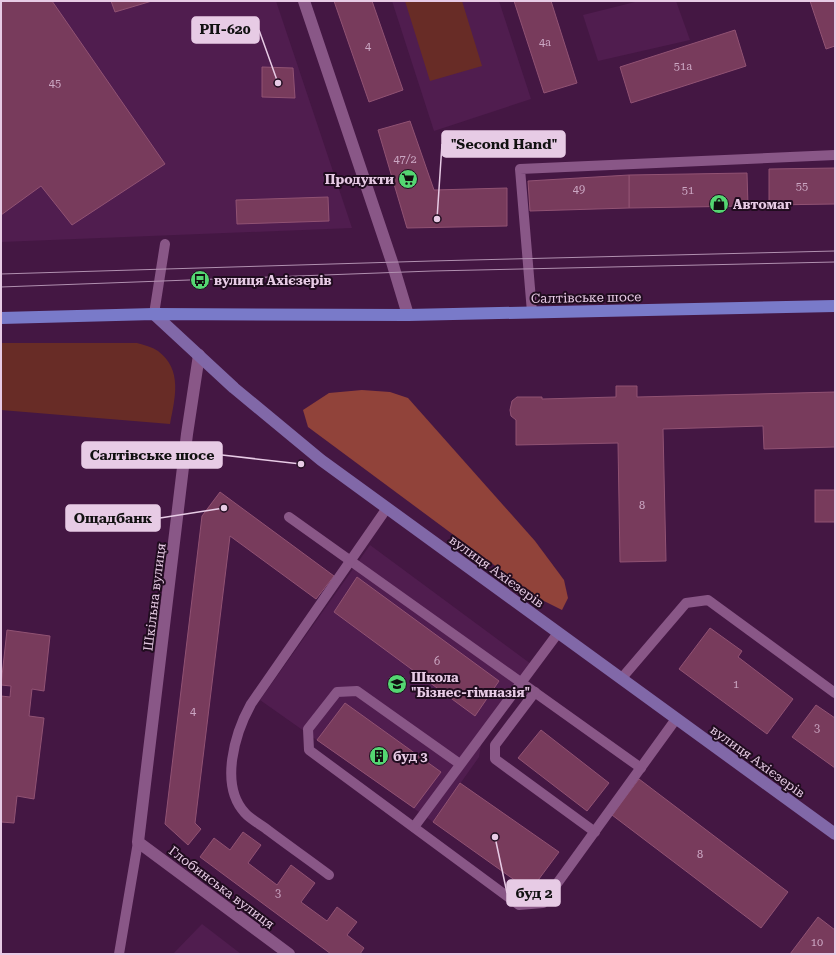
<svg xmlns="http://www.w3.org/2000/svg" width="836" height="955" font-family="'Roboto Serif',serif">
<style>
.built{fill:#501d4f}
.green{fill:#682c26}
.forest{fill:#91433a}
.building{fill:#783b5c;stroke:#915273}
.lines{fill:none;stroke-linecap:round;stroke-linejoin:round}
.lane{stroke:#895787;stroke-width:10}
.street{stroke:#895787;stroke-width:12}
.secondary{stroke:#8168a8;stroke-width:12}
.primary{stroke:#797ac9;stroke-width:12}
.tram{stroke:#b190b0;stroke-width:1}
.labels{text-anchor:middle;stroke-width:4;stroke-linejoin:round;paint-order:stroke}
.number-label{font-size:11px;fill:#cba7c3}
.poi-label{font-size:13px;font-weight:bold;fill:#e7cbe5;stroke:#200c1f;text-anchor:start}
.street-label{font-size:13px;fill:#e7cbe5;stroke:#200c1f}
.leader{fill:none;stroke:#e7cbe5;stroke-width:1.5}
.callout-dot{fill:#e7cbe5;stroke:#200c1f;stroke-width:1.5}
.callout{fill:#e7cbe5;stroke:#e7cbe5;stroke-width:1.5}
.callout-label{font-size:14px;text-anchor:middle;font-weight:bold;fill:#111}
</style>
<rect width="100%" height="100%" fill="#441743"/>
<g class="built">
<polygon points="1,1 276,1 352,228 1,242"/>
<polygon points="392,1 499,1 531,99 434,131"/>
<polygon points="639,1 676,1 690,40 598,61 583,15"/>
<polygon points="370,545 535,667 482,738 479,757 433,822 260,700"/>
<polygon points="202,924 241,954 173,954"/>
</g>
<g class="green">
<polygon points="405,1 462,1 482,66 430,81"/>
<path d="M1,343H137C144,345 152,347 158,351C183,370 175,398 170,424L1,410Z"/>
</g>
<polygon class="forest" points="362,390 390,392 408,398 535,541 564,580 568,598 562,610 540,599 308,427 303,410 329,393"/>
<g class="building">
<polygon points="1,1 52,1 165,164 72,225 41,186 1,215"/>
<polygon points="111,1 152,1 115,12"/>
<polygon points="334,1 372,1 403,90 369,102"/>
<polygon points="514,1 551,1 577,83 544,93"/>
<polygon points="810,1 835,1 835,46 826,49"/>
<polygon points="735,30 746,66 631,103 620,67"/>
<polygon points="262,67 293,68 295,98 262,97"/>
<polygon points="410,121 434,190 507,188 507,226 407,228 378,130"/>
<polygon points="835,168 835,204 769,205 769,169"/>
<polygon points="747,173 748,206 629,208 629,175"/>
<polygon points="629,175 629,208 530,211 528,181"/>
<polygon points="328,197 329,221 237,224 236,200"/>
<polygon points="616,386 637,386 637,397 835,392 835,447 764,449 763,426 663,429 666,561 620,562 618,443 516,445 516,420 511,416 510,410 512,401 517,397 542,397 542,399 616,397"/>
<rect x="815" y="490" width="20" height="32"/>
<polygon points="220,492 334,576 316,599 230,536 195,823 201,829 188,845 165,824 202,516"/>
<polygon points="357,577 499,681 475,716 334,612"/>
<polygon points="710,628 742,651 738,657 793,699 767,734 679,669"/>
<polygon points="7,630 50,636 44,691 32,689 29,716 44,718 34,799 17,796 14,823 1,822 1,696 10,697 11,686 1,685"/>
<polygon points="345,703 441,772 414,808 317,740"/>
<polygon points="816,705 835,718 835,768 792,737"/>
<polygon points="541,730 609,783 587,811 518,758"/>
<polygon points="639,779 788,892 761,928 612,815"/>
<polygon points="460,783 559,852 530,891 433,822"/>
<polygon points="243,832 261,845 248,863 277,885 291,865 315,883 301,902 327,921 337,907 357,922 347,935 364,948 360,954 331,954 200,857 214,838 230,850"/>
<polygon points="818,917 835,930 835,954 790,954"/>
</g>
<g class="lines">
<g class="lane">
<polyline points="532,312 520,169 835,155"/>
<polyline points="154,314 165,244"/>
<polyline points="289,517 641,768"/>
<polyline points="621,679 686,603 708,600 835,693"/>
<polyline points="535,692 495,745 495,759 595,832"/>
<polyline points="460,764 357,691 337,692 308,729 309,750 519,905 543,903 676,719"/>
<polyline points="414,827 558,633"/>
<path d="M329,875C309,860 289,846 269,831C262,825 251,820 245,813C219,785 235,733 251,704L387,508"/>
<polyline points="119,954 138,842"/>
</g>
<g class="street">
<polyline points="304,1 392,262 408,315"/>
<polyline points="199,355 187,434 138,842 289,954"/>
</g>
<polyline class="secondary" points="154,314 234,388 321,460 835,834"/>
<polyline class="primary" points="1,318 154,314 408,315 835,306"/>
<g class="tram">
<polyline points="1,274 431,261 835,251"/>
<polyline points="1,287 432,271 835,262"/>
</g>
</g>
<defs>
<g id="supermarket-disc" transform="scale(1)"><circle r="9.5" fill="#54d672" stroke="#200c1f"/><path d="M-6-5.5h2.5l.6 2H6L4.5 2H-2.5L-4.4-4H-6ZM-1.5 3.2a1.3 1.3 0 1 0 .1 0ZM3 3.2a1.3 1.3 0 1 0 .1 0Z" fill="#111"/></g>
<g id="shop-disc" transform="scale(1)"><circle r="9.5" fill="#54d672" stroke="#200c1f"/><path d="M-5-2.5h2.3a2.7 3.5 0 0 1 5.4 0H5L5.5 6h-11ZM-1.5-2.5h3a1.5 2.3 0 0 0-3 0Z" fill="#111"/></g>
<g id="bus-disc" transform="scale(1)"><circle r="9.5" fill="#54d672" stroke="#200c1f"/><path d="M-5-6H5V4H4V6H2V4H-2V6H-4V4H-5ZM-3.5-4V0h7V-4ZM-3.5 1.2v1.5H-2V1.2ZM2 1.2v1.5H3.5V1.2Z" fill="#111"/></g>
<g id="school-disc" transform="scale(1)"><circle r="9.5" fill="#54d672" stroke="#200c1f"/><path d="M0-5L7-2L0 1L-7-2ZM-4 1L0 2.5L4 1V4Q0 6-4 4Z" fill="#111"/></g>
<g id="building-disc" transform="scale(1)"><circle r="9.5" fill="#54d672" stroke="#200c1f"/><path d="M-4-6H4V6H1V3H-1V6H-4ZM-2.5-4.3h1.7v1.8h-1.7ZM.8-4.3h1.7v1.8H.8ZM-2.5-1h1.7V.8h-1.7ZM.8-1h1.7V.8H.8Z" fill="#111"/></g>
</defs>
<g fill-rule="evenodd">
<use href="#supermarket-disc" x="408" y="179"/>
<use href="#shop-disc" x="719" y="204"/>
<use href="#bus-disc" x="200" y="280"/>
<use href="#school-disc" x="397" y="684"/>
<use href="#building-disc" x="379" y="756"/>
</g>
<g class="labels">
<g class="number-label">
<text x="545" y="46">4а</text>
<text x="368" y="50">4</text>
<text x="683" y="70">51а</text>
<text x="55" y="87">45</text>
<text x="405" y="163">47/2</text>
<text x="802" y="190">55</text>
<text x="579" y="193">49</text>
<text x="688" y="194">51</text>
<text x="642" y="509">8</text>
<text x="437" y="665">6</text>
<text x="736" y="688">1</text>
<text x="193" y="715">4</text>
<text x="817" y="732">3</text>
<text x="700" y="858">8</text>
<text x="278" y="897">3</text>
<text x="817" y="946">10</text>
</g>
<g class="poi-label">
<text x="394" y="184" text-anchor="end">Продукти</text>
<text x="733" y="209">Автомаг</text>
<text x="214" y="285">вулиця Ахієзерів</text>
<text x="411" y="682">Школа<tspan x="411" dy="15">"Бізнес-гімназія"</tspan></text>
<text x="393" y="761">буд 3</text>
</g>
<g class="street-label">
<text transform="translate(586 297) rotate(-1)" y="5">Салтівське шосе</text>
<text transform="translate(497 571) rotate(36)" y="5">вулиця Ахієзерів</text>
<text transform="translate(154 597) rotate(-83)" y="5">Шкільна вулиця</text>
<text transform="translate(758 761) rotate(36)" y="5">вулиця Ахієзерів</text>
<text transform="translate(222 887) rotate(37)" y="5">Глобинська вулиця</text>
</g>
</g>
<path class="leader" d="M278 83L259 30M437 219L442 144M301 464L222 455M224 508L160 518M495 837L507 893"/>
<g class="callout-dot">
<circle cx="278" cy="83" r="4"/>
<circle cx="437" cy="219" r="4"/>
<circle cx="301" cy="464" r="4"/>
<circle cx="224" cy="508" r="4"/>
<circle cx="495" cy="837" r="4"/>
</g>
<g class="callout">
<rect x="192" y="17" width="67" height="26" rx="4"/>
<rect x="442" y="131" width="123" height="26" rx="4"/>
<rect x="82" y="442" width="140" height="26" rx="4"/>
<rect x="66" y="505" width="94" height="26" rx="4"/>
<rect x="507" y="880" width="53" height="26" rx="4"/>
</g>
<g class="callout-label">
<text x="225" y="34">РП-620</text>
<text x="504" y="149">"Second Hand"</text>
<text x="152" y="460">Салтівське шосе</text>
<text x="113" y="523">Ощадбанк</text>
<text x="534" y="898">буд 2</text>
</g>
<rect width="836" height="955" fill="none" stroke="#e7cbe5" stroke-width="4"/>
</svg>
